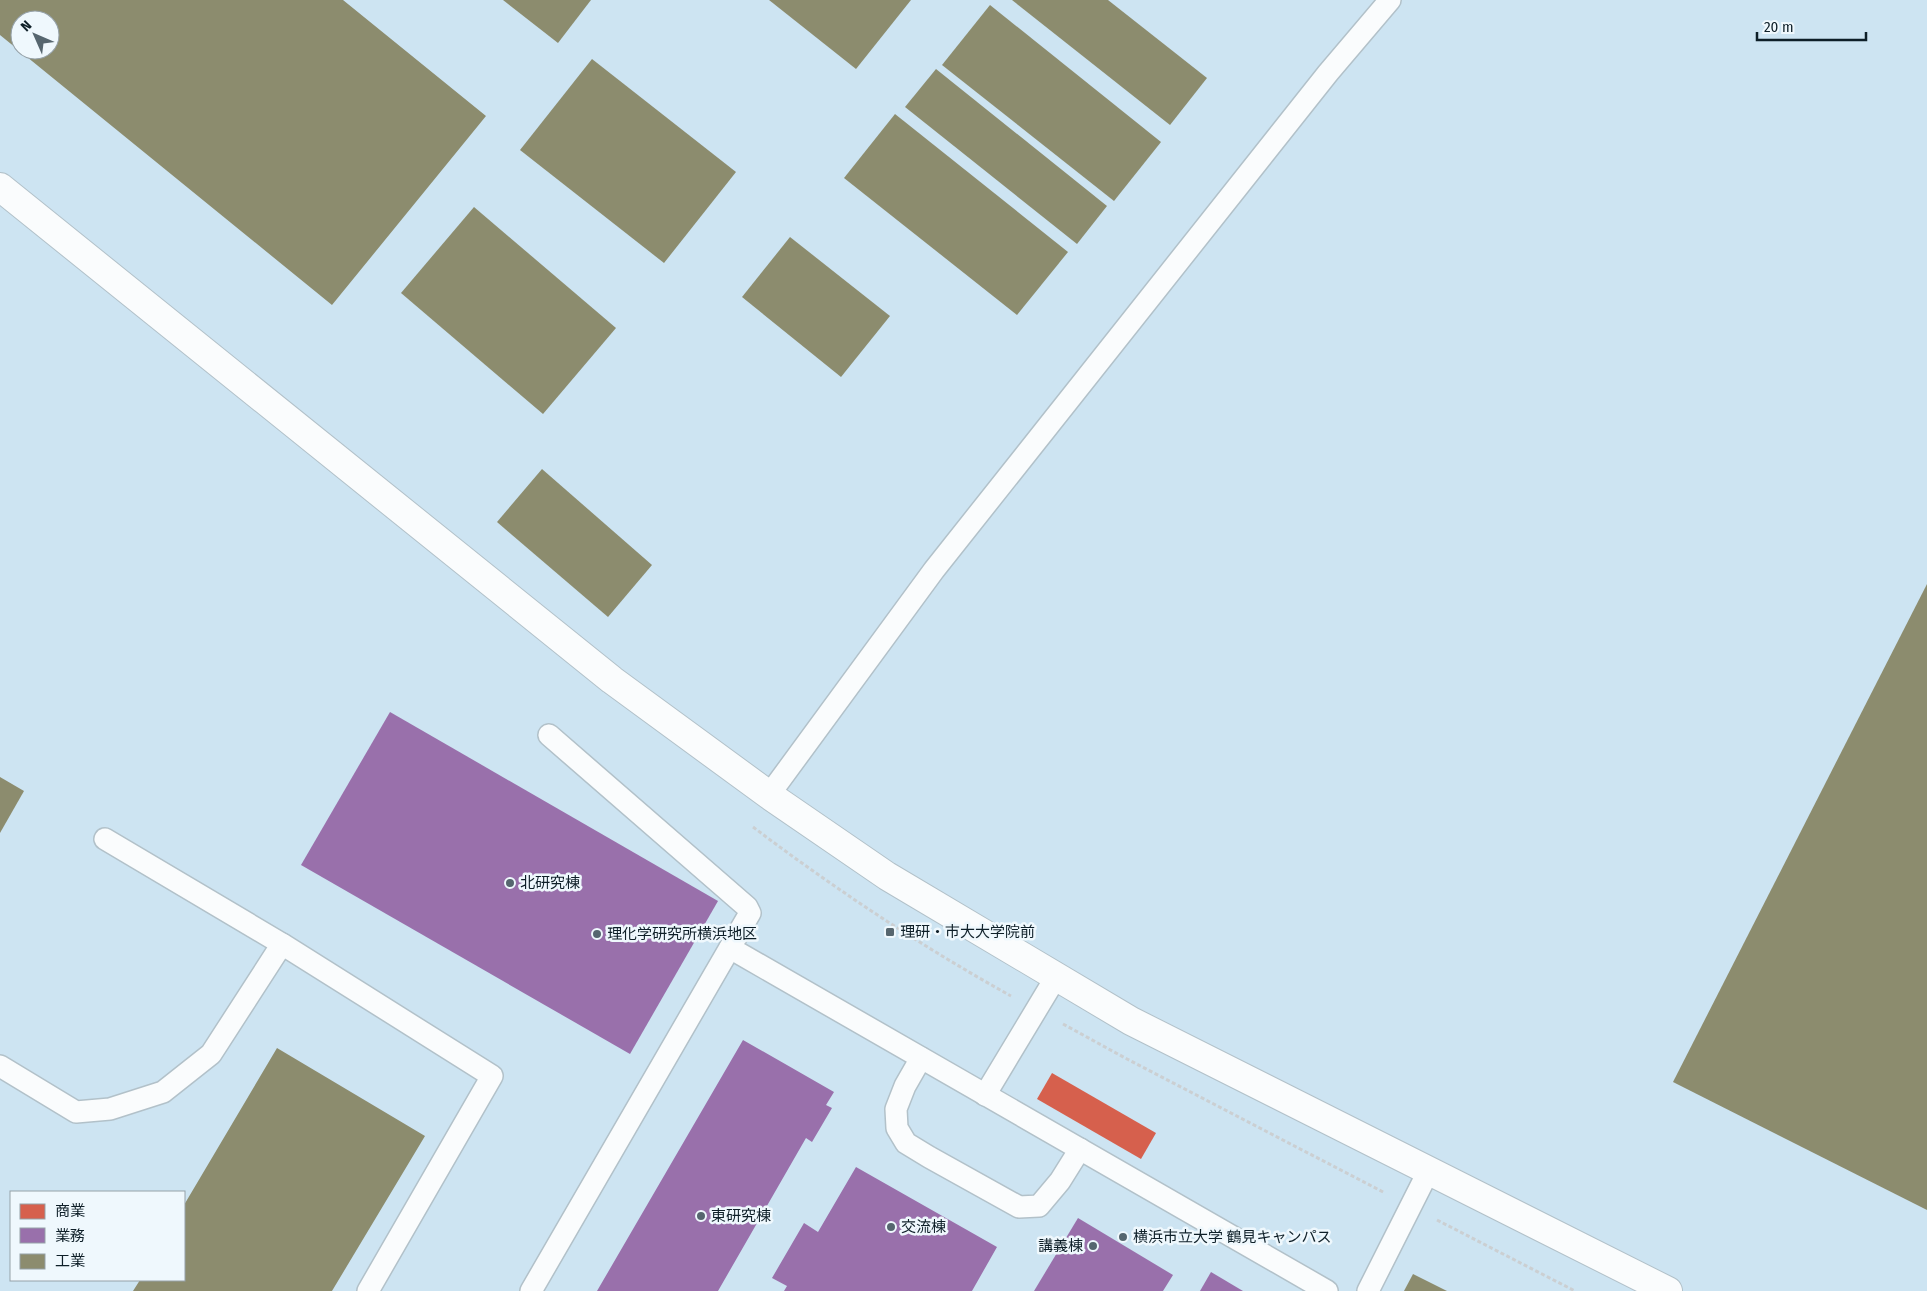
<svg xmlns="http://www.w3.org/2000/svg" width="1927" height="1291" font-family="'Fira Sans Condensed','Noto Sans JP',sans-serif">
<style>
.built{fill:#cde4f2;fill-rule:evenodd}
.shops{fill:#d6604d}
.offices{fill:#9970ab}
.industry{fill:#8c8c6e;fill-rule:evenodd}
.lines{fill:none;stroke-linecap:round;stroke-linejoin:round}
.service-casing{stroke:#b2c1c9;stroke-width:24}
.tertiary-casing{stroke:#b2c1c9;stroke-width:30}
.path{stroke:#cbcfd2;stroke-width:3;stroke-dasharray:4 2.5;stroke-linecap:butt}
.service{stroke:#fafcfd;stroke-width:21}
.tertiary{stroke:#fafcfd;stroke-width:28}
.poi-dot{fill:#56666f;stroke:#eff8fd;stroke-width:2}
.labels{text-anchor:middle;stroke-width:5;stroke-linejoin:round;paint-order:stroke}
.poi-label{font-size:15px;fill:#0e1f28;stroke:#eff8fd;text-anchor:start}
</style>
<rect width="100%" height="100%" fill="#ddebf3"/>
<path class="built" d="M0,0H1927V1291H0ZM20,20H50V50H20ZM11,1192H184V1280H11Z"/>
<polygon class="shops" points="1052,1073 1156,1133 1141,1159 1037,1099"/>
<g class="offices">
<polygon points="390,712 718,901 630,1054 301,865"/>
<polygon points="743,1040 834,1092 826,1105 832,1108 812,1142 806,1138 718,1291 597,1291"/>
<polygon points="856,1167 997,1247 972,1291 784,1291 787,1286 772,1278 804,1223 818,1232"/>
<polygon points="1078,1218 1173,1275 1163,1291 1034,1291"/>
<polygon points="1211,1272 1243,1291 1200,1291"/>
</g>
<g class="industry">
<path d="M0,0H343L486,116L332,305L0,35ZM20,20H50V50H20Z"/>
<polygon points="503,0 591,0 558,43"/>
<polygon points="769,0 911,0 856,69"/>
<polygon points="1012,0 1108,0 1207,78 1170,125"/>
<polygon points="990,5 1161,142 1114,201 942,65"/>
<polygon points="592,59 736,172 664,263 520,150"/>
<polygon points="936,69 1107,206 1077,244 905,107"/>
<polygon points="895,114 1068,252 1017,315 844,178"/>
<polygon points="474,207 616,328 543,414 401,293"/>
<polygon points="790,237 890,316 841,377 742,297"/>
<polygon points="542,469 652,565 608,617 497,522"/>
<polygon points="1927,584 1927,1210 1673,1082"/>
<polygon points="0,777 24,791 0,833"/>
<polygon points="277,1048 425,1136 332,1291 133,1291 140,1280 184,1280 184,1205"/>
<polygon points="1413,1274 1447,1291 1404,1291"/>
</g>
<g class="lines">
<g class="service-casing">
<g id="service">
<polyline points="769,795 934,570 1328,73 1390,0"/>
<polyline points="105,839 282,944 492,1076 368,1291"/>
<polyline points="730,948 1327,1291"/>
<polyline points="921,1058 905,1086 896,1109 897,1128 906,1143 929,1157 1019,1207 1039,1206 1060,1181 1080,1149"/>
<polyline points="0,1066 76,1112 110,1109 163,1092 211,1054 282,944"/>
<polyline points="985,1095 1056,977"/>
<polyline points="531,1291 750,913 747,907 549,735"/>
<polyline points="1368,1291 1429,1170"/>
</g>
</g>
<g class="tertiary-casing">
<polyline id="tertiary" points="0,187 612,680 769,795 887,876 1131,1021 1668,1291"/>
</g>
<g class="path">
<path d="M753,827C835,889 921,946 1011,996"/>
<polyline points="1063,1024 1127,1059 1385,1193"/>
<polyline points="1437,1220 1575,1291"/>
</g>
<use href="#service" class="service"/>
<use href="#tertiary" class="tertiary"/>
</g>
<g class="poi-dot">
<circle cx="510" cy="883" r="5"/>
<rect x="885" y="927" width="10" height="10" rx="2.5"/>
<circle cx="597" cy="934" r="5"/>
<circle cx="701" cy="1216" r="5"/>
<circle cx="891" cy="1227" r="5"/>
<circle cx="1123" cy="1237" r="5"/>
<circle cx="1093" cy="1246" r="5"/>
</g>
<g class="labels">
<g class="poi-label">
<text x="520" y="888">北研究棟</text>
<text x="900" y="937">理研・市大大学院前</text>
<text x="607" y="939">理化学研究所横浜地区</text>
<text x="711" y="1221">東研究棟</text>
<text x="901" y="1232">交流棟</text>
<text x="1133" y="1242">横浜市立大学 鶴見キャンパス</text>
<text x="1083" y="1251" text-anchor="end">講義棟</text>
</g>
</g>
<rect x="10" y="1191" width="175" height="90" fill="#eff8fd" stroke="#95a1a8"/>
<rect x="20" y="1204" width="25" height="15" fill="#d6604d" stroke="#95a1a8"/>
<text x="55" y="1216" font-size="15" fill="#0e1f28">商業</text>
<rect x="20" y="1228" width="25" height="15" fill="#9970ab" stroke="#95a1a8"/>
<text x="55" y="1241" font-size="15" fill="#0e1f28">業務</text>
<rect x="20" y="1254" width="25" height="15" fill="#8c8c6e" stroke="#95a1a8"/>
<text x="55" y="1266" font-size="15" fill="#0e1f28">工業</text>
<g transform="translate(35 35) rotate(315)"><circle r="24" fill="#eff8fd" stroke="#95a1a8"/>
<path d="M0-4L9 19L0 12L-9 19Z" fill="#56666f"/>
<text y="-8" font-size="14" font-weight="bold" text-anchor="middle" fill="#0e1f28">N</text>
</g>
<path d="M1757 32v8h109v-8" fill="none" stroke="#0e1f28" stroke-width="2.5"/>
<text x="1764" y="32" font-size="15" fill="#0e1f28" stroke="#eff8fd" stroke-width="4" paint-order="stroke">20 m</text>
</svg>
